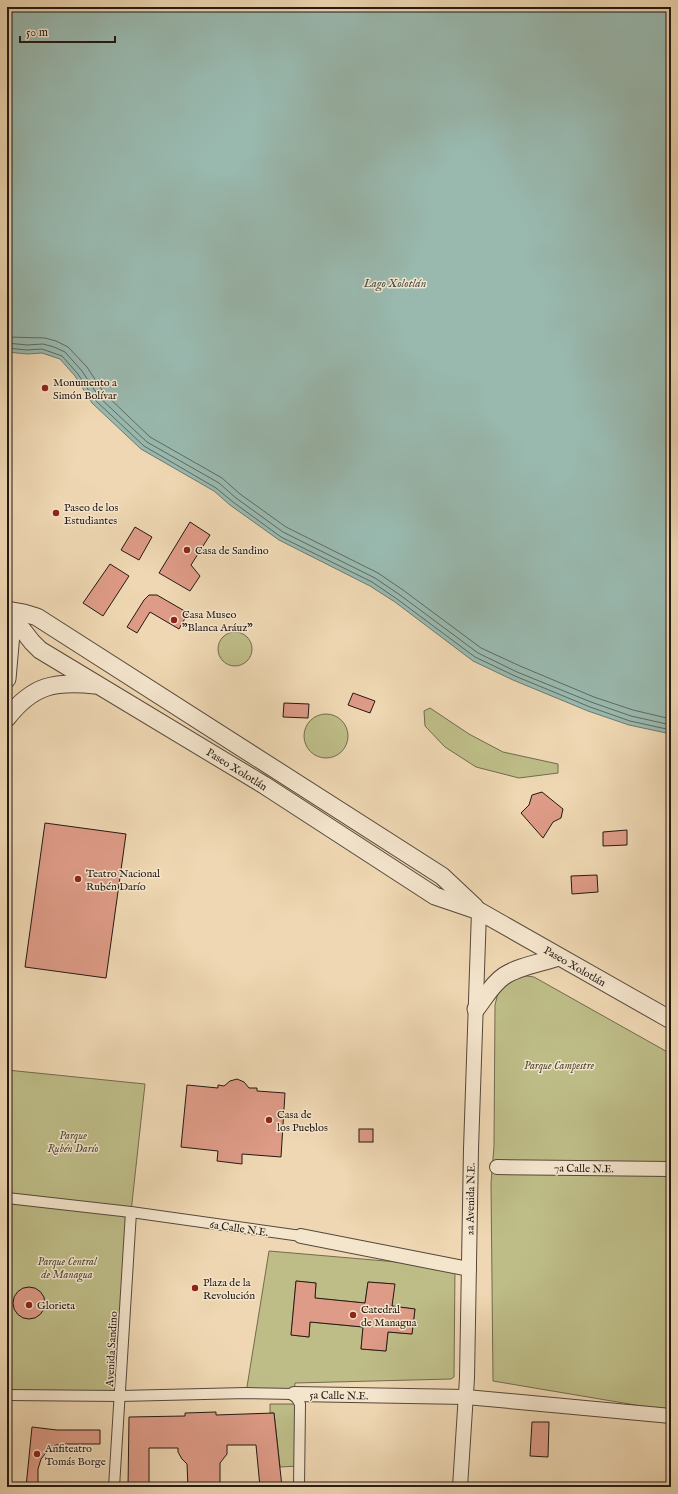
<svg xmlns="http://www.w3.org/2000/svg" width="678" height="1494" font-family="'IM FELL English',serif">
<style>
.green{fill:#bebd88;stroke:#716b4e;fill-rule:evenodd}
.water{fill:#99b9af;stroke:#6a7971}
.lines{fill:none;stroke-linecap:round;stroke-linejoin:round}
.shore{stroke:#5e6961;stroke-width:1}
.building{fill:#de9b87;stroke:#241913}
.pedestrian-casing{stroke:#56483b;stroke-width:12}
.minor-casing{stroke:#56483b;stroke-width:16}
.tertiary-casing{stroke:#56483b;stroke-width:19}
.pedestrian{stroke:#f4e5cd;stroke-width:10}
.minor{stroke:#f4e5cd;stroke-width:14}
.tertiary{stroke:#f4e5cd;stroke-width:17}
.poi-dot{fill:#8f2418;stroke:#f4e5cd;stroke-width:1.5}
.labels{text-anchor:middle;stroke-width:3;stroke-linejoin:round;paint-order:stroke}
.poi-label{font-size:11px;fill:#241913;stroke:#f4e5cd;text-anchor:start}
.street-label{font-size:11px;fill:#241913;stroke:#f4e5cd}
.park-label{font-size:11px;font-style:italic;fill:#524a36;stroke:#f4e5cd}
.water-label{font-size:12px;font-style:italic;fill:#4d514a;stroke:#f4e5cd}
</style>
<rect width="100%" height="100%" fill="#eed7b2"/>
<filter id="stains"><feTurbulence type="fractalNoise" baseFrequency=".005" numOctaves="4"/><feColorMatrix values="0 0 0 0 .2 0 0 0 0 .09 0 0 0 0 .02 0 0 0 .5 -.17"/></filter>
<radialGradient id="worn" r=".72"><stop offset=".6" stop-color="#630" stop-opacity="0"/><stop offset="1" stop-color="#630" stop-opacity=".3"/></radialGradient>
<g class="green">
<circle cx="235" cy="649" r="17"/>
<polygon points="430,708 469,734 503,752 558,764 558,773 519,778 476,767 445,747 425,726 424,711"/>
<circle cx="326" cy="736" r="22"/>
<polygon points="520,975 534,977 671,1054 671,1411 493,1381 491,1183 494,1146 495,1005 499,989"/>
<polygon points="7,1070 145,1084 131,1212 120,1396 7,1395"/>
<path d="M269,1251L455,1267L454,1377L451,1379L295,1383L294,1394L246,1393ZM296,1281L316,1283L315,1298L365,1303L368,1282L394,1284L392,1306L415,1309L412,1334L388,1332L386,1351L361,1349L363,1327L310,1322L309,1337L291,1335Z"/>
<polygon points="270,1404 300,1404 299,1466 280,1467 274,1413 270,1413"/>
</g>
<polygon class="water" points="7,7 671,7 671,734 629,725 588,711 513,680 473,661 395,602 370,586 279,540 230,505 214,491 141,449 92,403 75,376 60,359 42,353 27,354 7,352"/>
<g class="lines">
<g class="shore">
<polyline points="7,337 45,338 56,341 68,347 87,367 104,393 150,437 222,478 240,494 286,527 378,573 403,590 481,648 520,666 594,697 633,710 671,719"/>
<polyline points="7,343 27,345 43,344 54,347 65,352 82,371 99,397 147,442 219,483 236,498 283,532 375,578 400,595 478,653 517,672 591,702 631,716 671,725"/>
<polyline points="7,348 27,350 42,349 62,356 78,374 95,400 144,446 216,488 233,502 281,537 372,582 397,599 475,657 515,676 590,707 630,721 671,730"/>
</g>
</g>
<g class="building">
<polygon points="190,522 210,535 191,565 200,576 190,591 159,573"/>
<polygon points="135,527 152,537 139,560 121,550"/>
<polygon points="110,564 129,576 103,616 83,603"/>
<polygon points="149,595 157,595 188,613 179,629 150,612 137,633 127,627 144,600"/>
<polygon points="353,693 375,701 370,713 348,705"/>
<polygon points="284,703 309,704 308,718 283,717"/>
<polygon points="542,792 563,809 561,818 553,822 543,838 521,813 529,805 532,795"/>
<polygon points="45,823 126,834 106,978 25,967"/>
<polygon points="627,830 627,845 603,846 603,832"/>
<polygon points="597,875 598,892 572,894 571,876"/>
<polygon points="237,1079 244,1082 249,1088 257,1088 257,1091 285,1093 281,1157 242,1154 242,1164 217,1161 218,1151 181,1147 187,1085 218,1088 218,1085 224,1086 230,1081"/>
<rect x="359" y="1129" width="14" height="13"/>
<polygon points="296,1281 316,1283 315,1298 365,1303 368,1282 395,1284 392,1306 415,1309 412,1334 388,1332 386,1351 361,1349 363,1327 310,1322 309,1337 291,1335"/>
<circle cx="29" cy="1303" r="16"/>
<polygon points="216,1412 216,1415 274,1413 282,1487 260,1487 256,1445 227,1445 227,1454 220,1463 220,1487 188,1487 187,1464 182,1459 178,1452 178,1448 149,1448 149,1487 128,1487 129,1417 185,1416 185,1413"/>
<polygon points="532,1422 549,1422 548,1457 530,1456"/>
<polygon points="32,1427 57,1430 100,1430 100,1444 65,1444 56,1445 48,1450 41,1459 38,1469 38,1487 26,1487"/>
</g>
<g class="lines">
<g class="pedestrian-casing">
<g id="pedestrian">
<polyline points="7,1198 131,1212 301,1236"/>
<polyline points="7,1395 120,1396 246,1393 294,1394 300,1404 299,1487"/>
<polyline points="114,1487 131,1212"/>
</g>
</g>
<g class="minor-casing">
<g id="minor">
<polyline points="497,1167 671,1169"/>
<polyline points="301,1236 469,1269"/>
<polyline points="294,1394 466,1397 671,1416"/>
<polyline points="460,1487 467,1378 471,1149 479,911"/>
</g>
</g>
<g class="tertiary-casing">
<g id="tertiary">
<polyline points="7,610 32,642 40,650 264,785 435,896 479,911 671,1020"/>
<polyline points="7,610 24,613 37,617 442,876 475,907"/>
<polyline points="7,679 12,622 11,617 8,612"/>
<path d="M7,718C33,685 54,681 95,685"/>
<path d="M476,1009C484,999 492,984 504,976C519,966 541,963 559,957"/>
</g>
</g>
<use href="#pedestrian" class="pedestrian"/>
<use href="#minor" class="minor"/>
<use href="#tertiary" class="tertiary"/>
</g>
<g class="poi-dot">
<circle cx="45" cy="388" r="4"/>
<circle cx="56" cy="513" r="4"/>
<circle cx="187" cy="550" r="4"/>
<circle cx="174" cy="620" r="4"/>
<circle cx="78" cy="879" r="4"/>
<circle cx="269" cy="1120" r="4"/>
<circle cx="195" cy="1288" r="4"/>
<circle cx="29" cy="1305" r="4"/>
<circle cx="353" cy="1315" r="4"/>
<circle cx="37" cy="1454" r="4"/>
</g>
<g class="labels">
<g class="poi-label">
<text x="53" y="386">Monumento a<tspan x="53" dy="13">Simón Bolívar</tspan></text>
<text x="64" y="511">Paseo de los<tspan x="64" dy="13">Estudiantes</tspan></text>
<text x="195" y="554">Casa de Sandino</text>
<text x="182" y="618">Casa Museo<tspan x="182" dy="13">"Blanca Aráuz"</tspan></text>
<text x="86" y="877">Teatro Nacional<tspan x="86" dy="13">Rubén Darío</tspan></text>
<text x="277" y="1118">Casa de<tspan x="277" dy="13">los Pueblos</tspan></text>
<text x="203" y="1286">Plaza de la<tspan x="203" dy="13">Revolución</tspan></text>
<text x="37" y="1309">Glorieta</text>
<text x="361" y="1313">Catedral<tspan x="361" dy="13">de Managua</tspan></text>
<text x="45" y="1452">Anfiteatro<tspan x="45" dy="13">Tomás Borge</tspan></text>
</g>
<g class="street-label">
<text transform="translate(237 769) rotate(32)" y="4">Paseo Xolotlán</text>
<text transform="translate(575 966) rotate(30)" y="4">Paseo Xolotlán</text>
<text transform="translate(584 1168) rotate(1)" y="4">7a Calle N.E.</text>
<text transform="translate(470 1199) rotate(-89)" y="4">2a Avenida N.E.</text>
<text transform="translate(239 1228) rotate(8)" y="4">6a Calle N.E.</text>
<text transform="translate(111 1349) rotate(-87)" y="4">Avenida Sandino</text>
<text transform="translate(339 1395) rotate(1)" y="4">5a Calle N.E.</text>
</g>
<g class="park-label">
<text x="559" y="1069">Parque Campestre</text>
<text x="73" y="1139">Parque<tspan x="73" dy="13">Rubén Darío</tspan></text>
<text x="67" y="1265">Parque Central<tspan x="67" dy="13">de Managua</tspan></text>
</g>
<g class="water-label">
<text x="395" y="287">Lago Xolotlán</text>
</g>
</g>
<rect width="678" height="1494" fill="none" stroke="#eed7b2" stroke-width="24"/>
<rect x="8" y="8" width="662" height="1478" fill="none" stroke="#241913" stroke-width="2"/>
<rect x="12" y="12" width="654" height="1470" fill="none" stroke="#241913"/>
<path d="M20 36v6h95v-6" fill="none" stroke="#241913" stroke-width="2"/>
<text x="26" y="36" font-size="12" fill="#241913" stroke="#f4e5cd" stroke-width="3" paint-order="stroke">50 m</text>
<rect width="100%" height="100%" filter="url(#stains)"/>
<rect width="100%" height="100%" fill="url(#worn)"/>
</svg>
